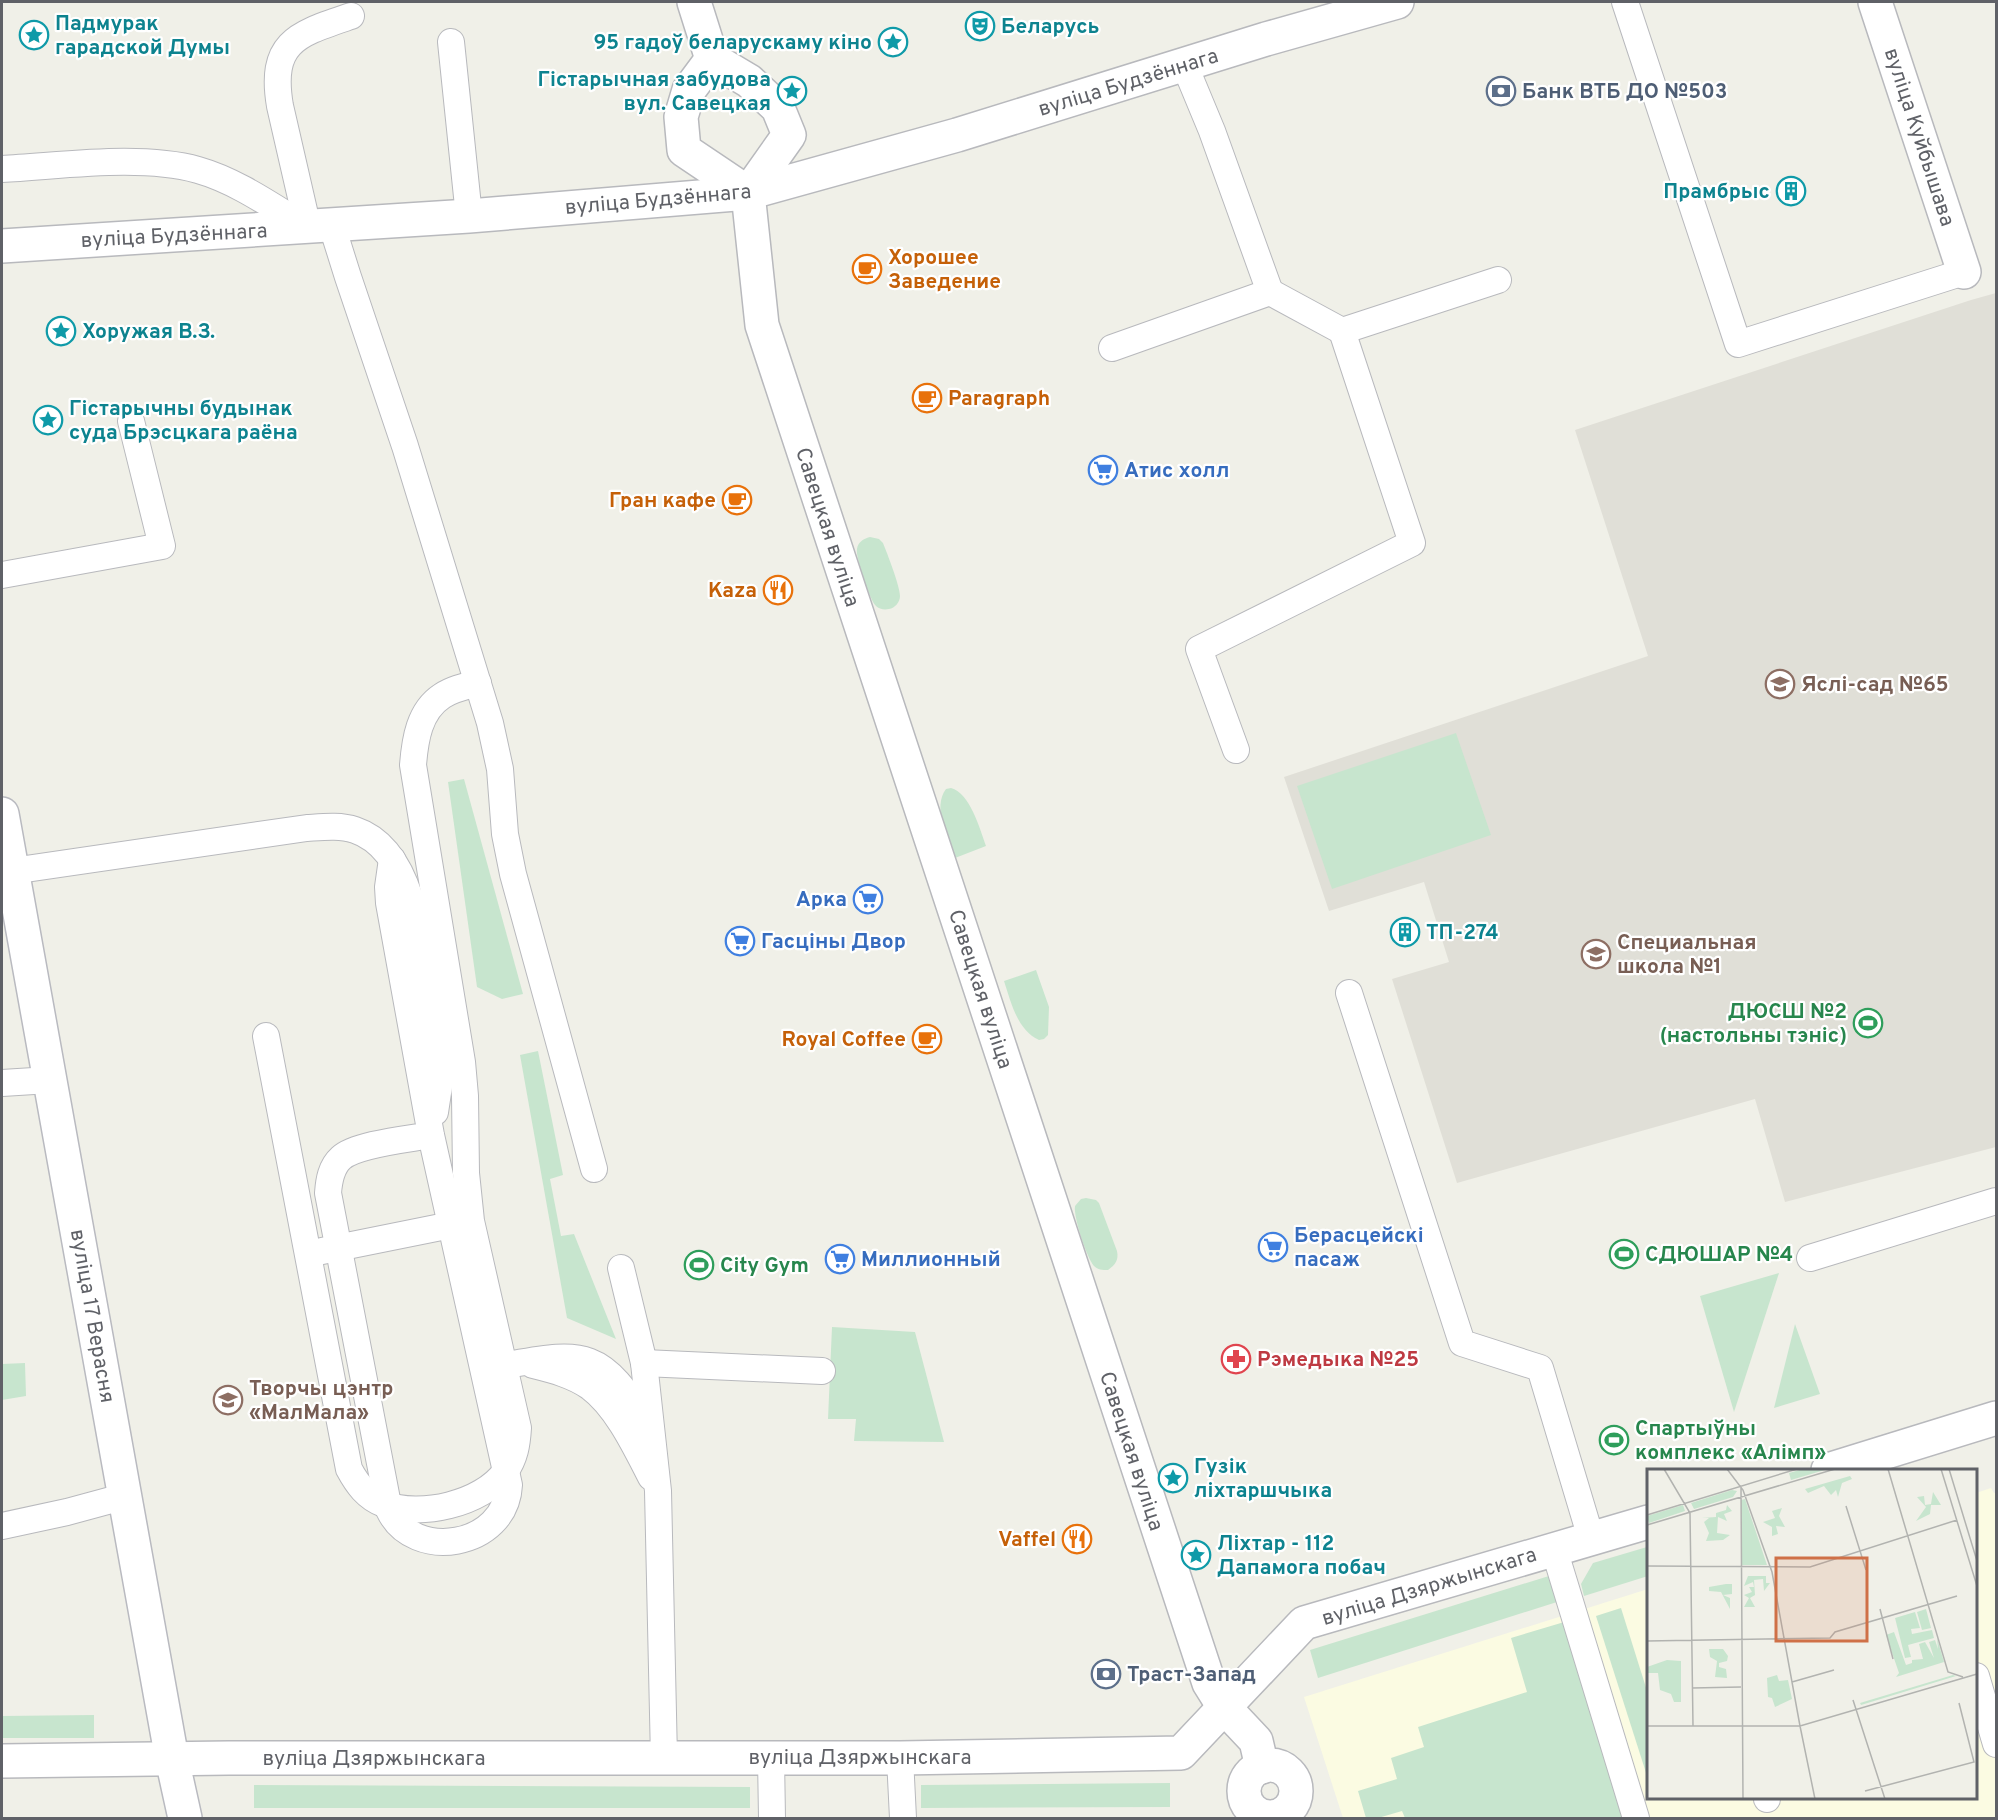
<svg xmlns="http://www.w3.org/2000/svg" width="1998" height="1820" font-family="Overpass,sans-serif">
<style>
.commercial{fill:#fbfbe2}
.education{fill:#e0dfd7}
.green{fill:#c7e5ce}
.lines{fill:none;stroke-linecap:round;stroke-linejoin:round}
.service-casing{stroke:#b8b9bd;stroke-width:28}
.pedestrian-casing{stroke:#b8b9bd;stroke-width:36}
.minor-casing{stroke:#b8b9bd;stroke-width:36}
.secondary-casing{stroke:#b9bac0;stroke-width:36}
.service{stroke:#fff;stroke-width:26}
.pedestrian{stroke:#fff;stroke-width:33}
.minor{stroke:#fff;stroke-width:33}
.secondary{stroke:#fff;stroke-width:33}
.labels{text-anchor:middle;stroke-width:4.5;stroke-linejoin:round;paint-order:stroke}
.culture-label{font-size:21px;font-weight:bold;fill:#0d838f;stroke:#fff;text-anchor:start}
.street-label{font-size:21px;fill:#5f6167;stroke:#fff}
.service-label{font-size:21px;font-weight:bold;fill:#4e5e75;stroke:#fff;text-anchor:start}
.food-label{font-size:21px;font-weight:bold;fill:#c56008;stroke:#fff;text-anchor:end}
.shop-label{font-size:21px;font-weight:bold;fill:#366cbe;stroke:#fff;text-anchor:start}
.education-label{font-size:21px;font-weight:bold;fill:#785e54;stroke:#fff;text-anchor:start}
.leisure-label{font-size:21px;font-weight:bold;fill:#27864d;stroke:#fff;text-anchor:start}
.health-label{font-size:21px;font-weight:bold;fill:#be3a42;stroke:#fff;text-anchor:start}
.inset-road{fill:none;stroke:#b2b3b0;stroke-width:1.5}
.view{fill:#cf7047;fill-opacity:0.15;stroke:#cf7047;stroke-width:3}
.inset-edge{fill:none;stroke:#5f6167;stroke-width:3}
</style>
<rect width="100%" height="100%" fill="#f0f0e8"/>
<polygon class="commercial" points="1991,1488 1994,1493 1996,1493 1996,1818 1343,1818 1304,1697 1648,1589 1648,1798 1976,1798 1976,1493"/>
<polygon class="education" points="1996,293 1996,1147 1785,1202 1755,1099 1457,1183 1392,979 1449,962 1424,882 1329,911 1284,777 1648,656 1575,430 1971,300"/>
<g class="green">
<path d="M870,537L879,539L883,543C887,553 900,586 900,596C900,602 895,608 889,609C884,610 879,609 876,606C870,601 855,556 857,549C858,542 863,539 870,537Z"/>
<polygon points="1456,733 1491,835 1332,889 1297,786"/>
<polygon points="464,779 523,994 502,999 477,987 448,782"/>
<path d="M951,788C970,793 980,829 986,846L955,858C948,840 932,807 946,789Z"/>
<path d="M1036,970L1049,1007L1048,1035L1044,1039L1039,1040C1017,1030 1011,1002 1004,981Z"/>
<polygon points="538,1051 563,1175 550,1179 561,1236 574,1234 616,1339 567,1318 520,1055"/>
<path d="M1086,1198L1096,1200L1099,1203L1117,1251C1119,1260 1115,1265 1108,1270C1102,1270 1098,1270 1094,1266C1087,1259 1073,1216 1075,1206L1081,1199Z"/>
<polygon points="1779,1273 1734,1412 1700,1296"/>
<polygon points="1795,1324 1820,1394 1774,1408"/>
<polygon points="832,1327 915,1332 944,1442 854,1441 856,1419 828,1419"/>
<polygon points="25,1363 26,1396 2,1400 2,1364"/>
<polygon points="1647,1547 1648,1576 1584,1596 1581,1584 1593,1563"/>
<polygon points="1549,1576 1557,1602 1318,1678 1310,1650"/>
<polygon points="1621,1608 1648,1694 1648,1779 1596,1616"/>
<polygon points="1581,1617 1644,1818 1405,1818 1402,1811 1378,1818 1366,1818 1358,1791 1397,1779 1391,1758 1424,1747 1418,1727 1527,1692 1511,1638"/>
<polygon points="94,1715 94,1738 2,1738 2,1716"/>
<polygon points="1170,1783 1170,1807 921,1808 921,1785"/>
<polygon points="254,1785 750,1787 750,1808 254,1808"/>
</g>
<g class="lines">
<g class="service-casing">
<g id="service">
<polyline points="1625,2 1738,344 1964,272"/>
<polyline points="451,42 469,216"/>
<path d="M2,169C62,166 140,154 198,170C237,181 273,207 308,228"/>
<polyline points="332,226 348,277 405,446 490,723 500,769 505,834 513,874 594,1169"/>
<path d="M308,228L280,106C269,41 298,34 351,16"/>
<polyline points="1270,292 1342,331 1498,280"/>
<polyline points="1112,348 1270,292 1212,131 1185,66"/>
<polyline points="2,575 162,546 131,421"/>
<polyline points="1236,750 1199,649 1412,543 1342,331"/>
<path d="M392,859L388,887L389,903L431,1135L509,1485C506,1548 413,1562 389,1510L328,1193C329,1180 331,1167 341,1158C356,1144 409,1139 431,1135"/>
<path d="M12,871L307,828C323,827 340,825 355,830C385,840 401,870 410,898L438,1066L439,1086L435,1112"/>
<polyline points="1349,993 1462,1343 1540,1368 1591,1538"/>
<path d="M266,1036L349,1469C357,1484 367,1498 384,1504C420,1518 482,1504 505,1472C515,1458 517,1444 518,1428L471,1221L466,1173L465,1096L462,1062L413,765C415,740 419,711 442,696C452,689 466,686 478,683"/>
<polyline points="2,1083 50,1080"/>
<polyline points="322,1251 466,1222"/>
<polyline points="1810,1258 1996,1201"/>
<polyline points="621,1268 644,1363 658,1491 664,1758"/>
<polyline points="644,1363 822,1371"/>
<path d="M533,1365C553,1370 573,1375 590,1387C617,1407 636,1448 651,1477"/>
<path d="M489,1368C577,1354 599,1340 647,1427"/>
<polyline points="2,1526 67,1512 126,1496"/>
<polyline points="1554,1549 1636,1818"/>
<polyline points="1976,1676 1996,1744"/>
<polyline points="771,1758 772,1818"/>
<polyline points="900,1758 903,1818"/>
<polyline points="1767,1798 1767,1799"/>
</g>
</g>
<g class="pedestrian-casing">
<g id="pedestrian">
<polyline points="694,2 712,59 689,90 681,117 684,150 748,193"/>
<polyline points="712,59 749,81 778,108 789,135 748,193 762,325 1209,1683 1224,1707 1256,1741 1262,1767"/>
<circle cx="1270" cy="1791" r="26"/>
</g>
</g>
<g class="minor-casing">
<g id="minor">
<polyline points="1875,2 1964,272"/>
<polyline points="2,246 469,216 748,193 957,135 1266,39 1397,2"/>
<polyline points="1828,1470 1996,1418"/>
<polyline points="2,1761 229,1758 900,1758 1181,1753 1304,1623 1648,1522"/>
</g>
</g>
<g class="secondary-casing">
<polyline id="secondary" points="2,814 172,1759 185,1818"/>
</g>
<use href="#service" class="service"/>
<use href="#pedestrian" class="pedestrian"/>
<use href="#minor" class="minor"/>
<use href="#secondary" class="secondary"/>
</g>
<defs>
<g id="theatre-ring" transform="scale(1.5)"><circle r="9.5" fill="#fff" stroke="#0f9aa8" stroke-width="1.5"/><path d="M-5-5.5Q0-4 5-5.5V0Q5 5 0 6Q-5 5-5 0ZM-3.3-2.5H-1v1.5H-3.3ZM1-2.5H3.3v1.5H1ZM-2.8 1Q0 5.5 2.8 1Z" fill="#0f9aa8"/></g>
<g id="sight-ring" transform="scale(1.5)"><circle r="9.5" fill="#fff" stroke="#0f9aa8" stroke-width="1.5"/><path d="M0-6L1.8-2.2L6-1.7L2.9 1.2L3.7 5.4L0 3.3L-3.7 5.4L-2.9 1.2L-6-1.7L-1.8-2.2Z" fill="#0f9aa8"/></g>
<g id="bank-ring" transform="scale(1.5)"><circle r="9.5" fill="#fff" stroke="#5c6f8a" stroke-width="1.5"/><path d="M-6-4H6V4H-6ZM0-2.3a2.3 2.3 0 1 0 0 4.6a2.3 2.3 0 1 0 0-4.6Z" fill="#5c6f8a"/></g>
<g id="building-ring" transform="scale(1.5)"><circle r="9.5" fill="#fff" stroke="#0f9aa8" stroke-width="1.5"/><path d="M-4-6H4V6H1V3H-1V6H-4ZM-2.5-4.3h1.7v1.8h-1.7ZM.8-4.3h1.7v1.8H.8ZM-2.5-1h1.7V.8h-1.7ZM.8-1h1.7V.8H.8Z" fill="#0f9aa8"/></g>
<g id="cafe-ring" transform="scale(1.5)"><circle r="9.5" fill="#fff" stroke="#e8710a" stroke-width="1.5"/><path d="M-5.5-4.5H6V0H3Q3 3.5 0 3.5H-2.5Q-5.5 3.5-5.5 0ZM3-3.2v2h1.7v-2ZM-6 4.5H4V6H-6Z" fill="#e8710a"/></g>
<g id="supermarket-ring" transform="scale(1.5)"><circle r="9.5" fill="#fff" stroke="#3f7fe0" stroke-width="1.5"/><path d="M-6-5.5h2.5l.6 2H6L4.5 2H-2.5L-4.4-4H-6ZM-1.5 3.2a1.3 1.3 0 1 0 .1 0ZM3 3.2a1.3 1.3 0 1 0 .1 0Z" fill="#3f7fe0"/></g>
<g id="restaurant-ring" transform="scale(1.5)"><circle r="9.5" fill="#fff" stroke="#e8710a" stroke-width="1.5"/><path d="M-5-6h1v4h1v-4h1v4h1v-4h1v5L-1.5 .5V6h-2V.5L-5-1ZM5-6V6H3V1.5H1.5Q1.5-4 5-6Z" fill="#e8710a"/></g>
<g id="school-ring" transform="scale(1.5)"><circle r="9.5" fill="#fff" stroke="#8d6e63" stroke-width="1.5"/><path d="M0-5L7-2L0 1L-7-2ZM-4 1L0 2.5L4 1V4Q0 6-4 4Z" fill="#8d6e63"/></g>
<g id="stadium-ring" transform="scale(1.5)"><circle r="9.5" fill="#fff" stroke="#2e9e5b" stroke-width="1.5"/><path d="M0-5a6.5 5 0 1 0 0 10a6.5 5 0 1 0 0-10ZM-3.5-1.8h7v3.6h-7Z" fill="#2e9e5b"/></g>
<g id="pharmacy-ring" transform="scale(1.5)"><circle r="9.5" fill="#fff" stroke="#e0444e" stroke-width="1.5"/><path d="M-2-6h4v4h4v4h-4v4h-4v-4h-4v-4h4Z" fill="#e0444e"/></g>
</defs>
<g fill-rule="evenodd">
<use href="#theatre-ring" x="980" y="26"/>
<use href="#sight-ring" x="34" y="35"/>
<use href="#sight-ring" x="893" y="42"/>
<use href="#sight-ring" x="792" y="91"/>
<use href="#bank-ring" x="1501" y="91"/>
<use href="#building-ring" x="1791" y="191"/>
<use href="#cafe-ring" x="867" y="269"/>
<use href="#sight-ring" x="61" y="331"/>
<use href="#cafe-ring" x="927" y="398"/>
<use href="#sight-ring" x="48" y="420"/>
<use href="#supermarket-ring" x="1103" y="470"/>
<use href="#cafe-ring" x="737" y="500"/>
<use href="#restaurant-ring" x="778" y="590"/>
<use href="#school-ring" x="1780" y="684"/>
<use href="#supermarket-ring" x="868" y="899"/>
<use href="#building-ring" x="1405" y="932"/>
<use href="#supermarket-ring" x="740" y="941"/>
<use href="#school-ring" x="1596" y="954"/>
<use href="#stadium-ring" x="1868" y="1023"/>
<use href="#cafe-ring" x="927" y="1039"/>
<use href="#supermarket-ring" x="1273" y="1247"/>
<use href="#stadium-ring" x="1624" y="1254"/>
<use href="#supermarket-ring" x="840" y="1259"/>
<use href="#stadium-ring" x="699" y="1265"/>
<use href="#pharmacy-ring" x="1236" y="1359"/>
<use href="#school-ring" x="228" y="1400"/>
<use href="#stadium-ring" x="1614" y="1440"/>
<use href="#sight-ring" x="1173" y="1478"/>
<use href="#restaurant-ring" x="1077" y="1539"/>
<use href="#sight-ring" x="1196" y="1555"/>
<use href="#bank-ring" x="1106" y="1674"/>
</g>
<g class="labels">
<g class="culture-label">
<text x="55" y="30">Падмурак<tspan x="55" dy="24">гарадской Думы</tspan></text>
<text x="1001" y="33">Беларусь</text>
<text x="872" y="49" text-anchor="end">95 гадоў беларускаму кіно</text>
<text x="771" y="86" text-anchor="end">Гістарычная забудова<tspan x="771" dy="24">вул. Савецкая</tspan></text>
<text x="1770" y="198" text-anchor="end">Прамбрыс</text>
<text x="82" y="338">Хоружая В.З.</text>
<text x="69" y="415">Гістарычны будынак<tspan x="69" dy="24">суда Брэсцкага раёна</tspan></text>
<text x="1426" y="939">ТП-274</text>
<text x="1194" y="1473">Гузік<tspan x="1194" dy="24">ліхтаршчыка</tspan></text>
<text x="1217" y="1550">Ліхтар - 112<tspan x="1217" dy="24">Дапамога побач</tspan></text>
</g>
<g class="street-label">
<text transform="translate(1128 82) rotate(-17)" y="7">вуліца Будзённага</text>
<text transform="translate(1920 137) rotate(72)" y="7">вуліца Куйбышава</text>
<text transform="translate(658 199) rotate(-5)" y="7">вуліца Будзённага</text>
<text transform="translate(174 235) rotate(-3)" y="7">вуліца Будзённага</text>
<text transform="translate(828 527) rotate(72)" y="7">Савецкая вуліца</text>
<text transform="translate(981 989) rotate(72)" y="7">Савецкая вуліца</text>
<text transform="translate(93 1316) rotate(80)" y="7">вуліца 17 Верасня</text>
<text transform="translate(1132 1451) rotate(72)" y="7">Савецкая вуліца</text>
<text transform="translate(1429 1586) rotate(-17)" y="7">вуліца Дзяржынскага</text>
<text x="860" y="1764">вуліца Дзяржынскага</text>
<text x="374" y="1765">вуліца Дзяржынскага</text>
</g>
<g class="service-label">
<text x="1522" y="98">Банк ВТБ ДО №503</text>
<text x="1127" y="1681">Траст-Запад</text>
</g>
<g class="food-label">
<text x="888" y="264" text-anchor="start">Хорошее<tspan x="888" dy="24">Заведение</tspan></text>
<text x="948" y="405" text-anchor="start">Paragraph</text>
<text x="716" y="507">Гран кафе</text>
<text x="757" y="597">Kaza</text>
<text x="906" y="1046">Royal Coffee</text>
<text x="1056" y="1546">Vaffel</text>
</g>
<g class="shop-label">
<text x="1124" y="477">Атис холл</text>
<text x="847" y="906" text-anchor="end">Арка</text>
<text x="761" y="948">Гасціны Двор</text>
<text x="1294" y="1242">Берасцейскі<tspan x="1294" dy="24">пасаж</tspan></text>
<text x="861" y="1266">Миллионный</text>
</g>
<g class="education-label">
<text x="1801" y="691">Яслі-сад №65</text>
<text x="1617" y="949">Специальная<tspan x="1617" dy="24">школа №1</tspan></text>
<text x="249" y="1395">Творчы цэнтр<tspan x="249" dy="24">«МалМала»</tspan></text>
</g>
<g class="leisure-label">
<text x="1847" y="1018" text-anchor="end">ДЮСШ №2<tspan x="1847" dy="24">(настольны тэніс)</tspan></text>
<text x="1645" y="1261">СДЮШАР №4</text>
<text x="720" y="1272">City Gym</text>
<text x="1635" y="1435">Спартыўны<tspan x="1635" dy="24">комплекс «Алімп»</tspan></text>
</g>
<g class="health-label">
<text x="1257" y="1366">Рэмедыка №25</text>
</g>
</g>
<g transform="translate(1647 1469)">
<rect width="330" height="330" fill="#f0f0e8"/>
<path d="M156,0H181L144,11L142,4ZM203,7L205,10L195,14L191,28L189,21L184,26L177,17L161,24L158,20ZM85,21L90,22L86,28L47,40L44,34ZM286,23L294,36H284L283,45L269,52L279,38L270,28L277,27L278,36L284,35ZM98,30L120,96H95L94,31ZM36,36L38,42L2,54L0,47ZM80,36L85,42L77,45L80,52L71,48L70,64L83,66L76,71L59,72L62,64L57,53L62,49H55L69,48V44L79,41ZM135,39L132,47L138,58L129,57L131,65L125,67V58L116,53L128,49L125,42ZM101,107H119V114H123L117,122L116,110L107,111L108,126L103,129L108,138H97L102,129L97,126L105,123L102,118H107L106,113L97,117ZM79,115H85V125L76,126L83,129V140L74,123L62,122V118ZM279,140L284,159L275,161L270,143ZM268,143L273,159L264,160L265,165L285,161L287,169L261,176L264,188L258,189L248,149ZM247,163L259,196L265,194V191L276,190L272,175L278,173L287,189L282,173L288,171L291,180L290,169L297,193L249,208L252,204L239,166ZM62,180H76L81,187L80,192L72,194V198L79,200L80,209L68,208L70,192L63,188ZM20,191L34,192V233H27L24,225L13,221L11,204H0V198ZM130,206L132,212L141,211L145,230L128,238L125,229L121,228L120,209ZM306,206L309,207L214,236L213,234Z" fill="#c7e5ce"/>
<path class="inset-road" d="M17,0L43,44L46,257M80,0L96,21L125,103L153,257M241,0L301,203L316,208M294,0L330,117M302,0L330,92M94,18L96,330M199,37L219,101M0,46L150,0M0,56L188,0M0,97L163,98L310,51M233,140L246,190M0,172L183,169L188,163L310,127M145,213L187,201M45,219L94,218M206,231L238,330M0,257H153L330,205M153,257L168,330M218,322L327,293L312,234"/>
<path class="view" d="M129,89H220V172H129Z"/>
<rect width="330" height="330" class="inset-edge"/>
</g>
<rect width="1998" height="1820" fill="none" stroke="#5f6167" stroke-width="6"/>
</svg>
